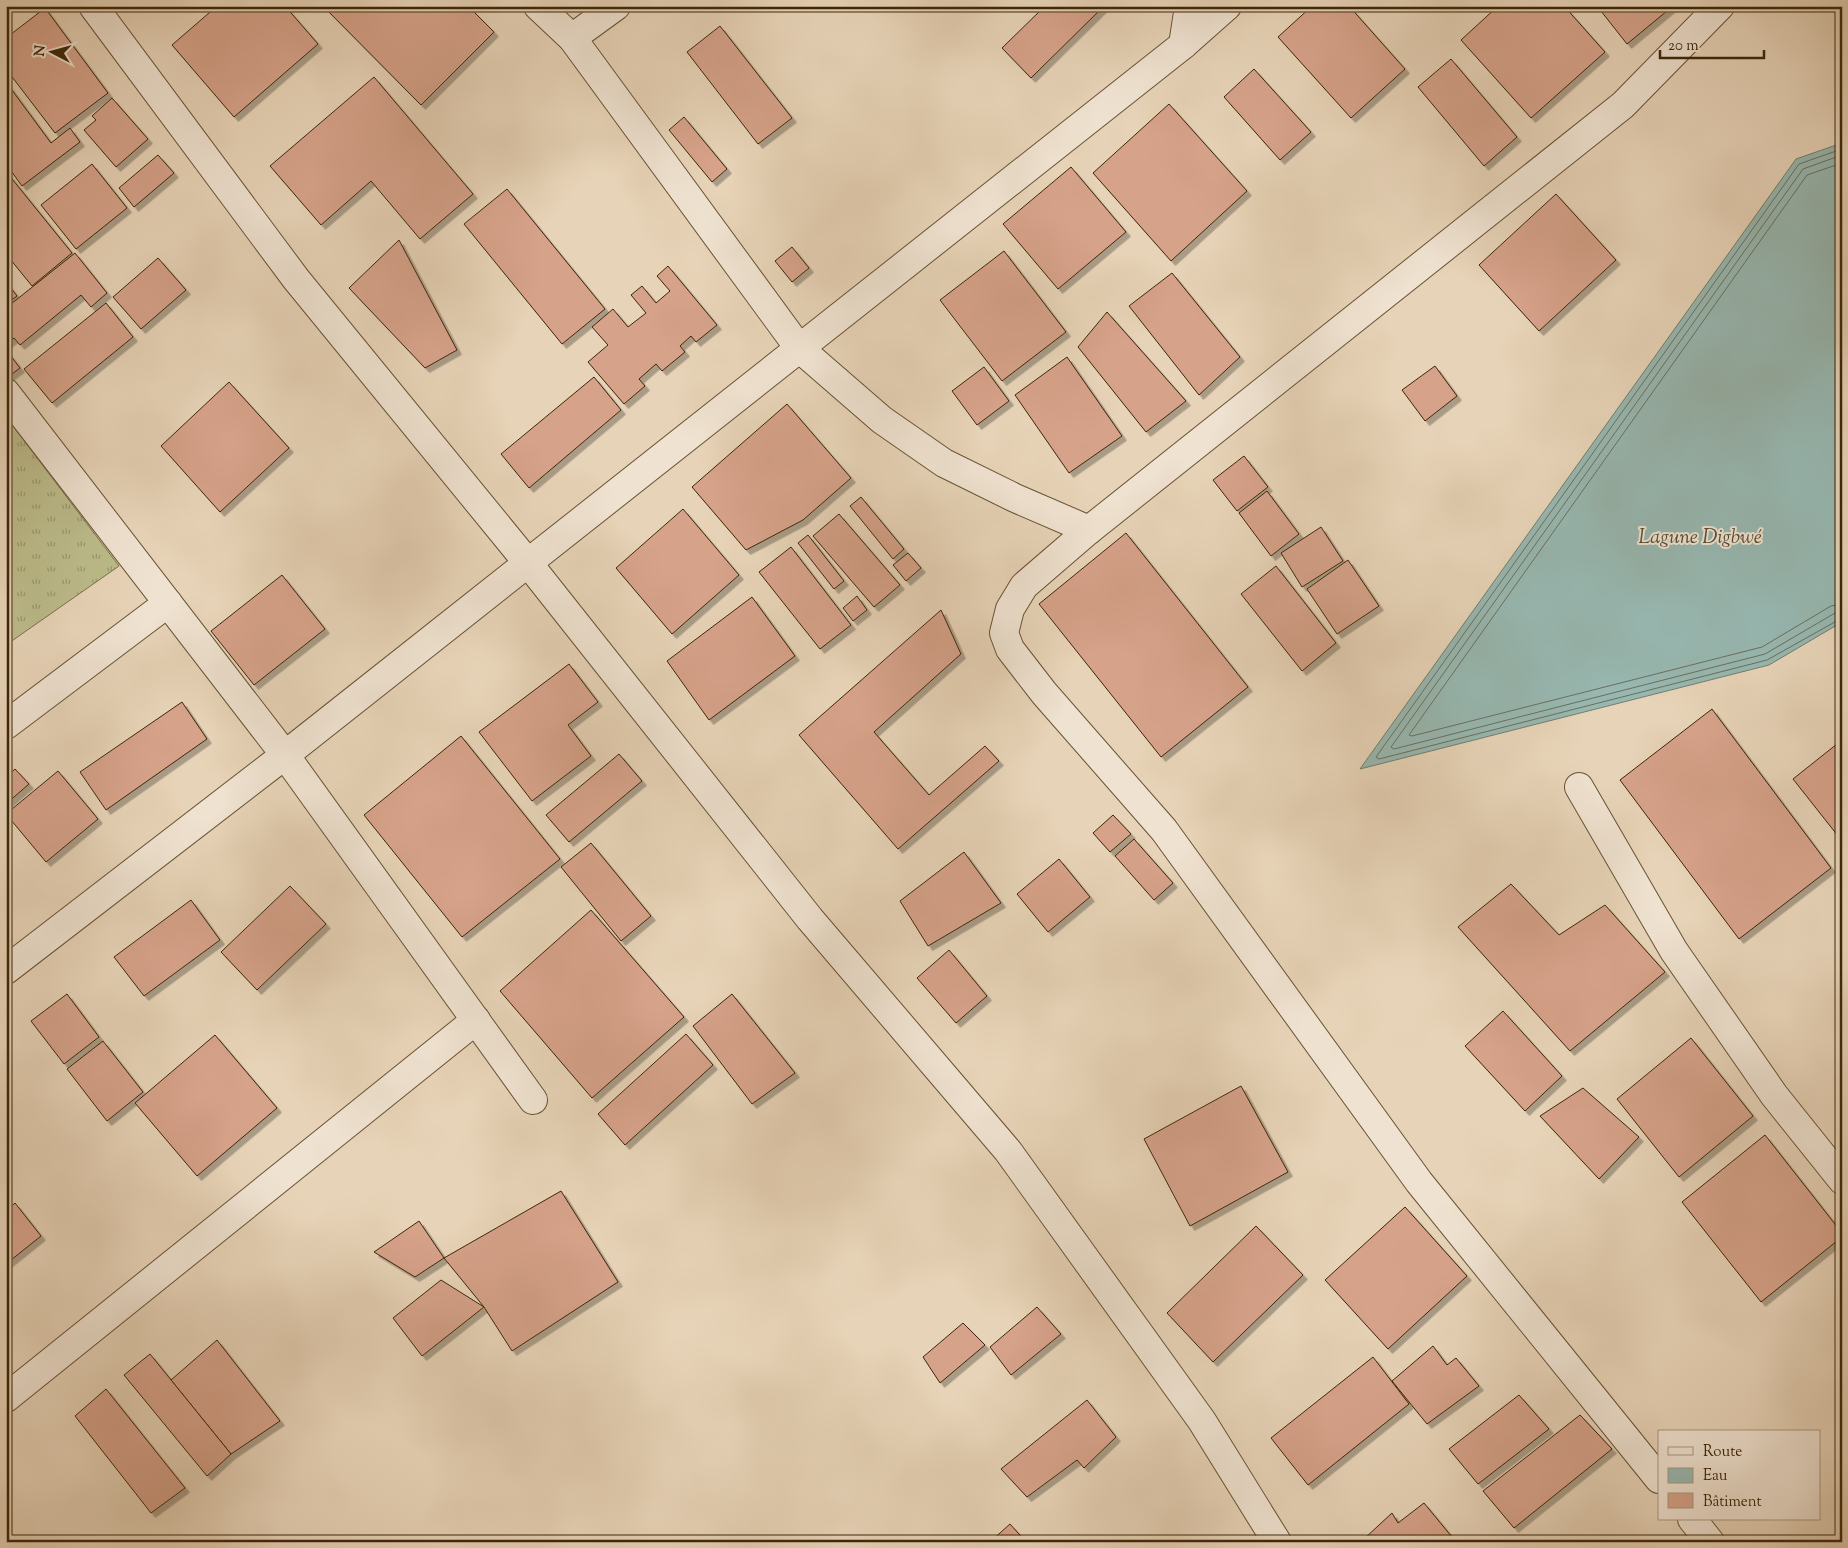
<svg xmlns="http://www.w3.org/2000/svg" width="1848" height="1548" font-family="'Sorts Mill Goudy',serif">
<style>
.grass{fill:url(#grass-tufts);stroke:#7c7149}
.water{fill:#97b7b0;stroke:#737d6d}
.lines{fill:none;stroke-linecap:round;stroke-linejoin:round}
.shore{stroke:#6a6f5c;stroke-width:1}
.building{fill:#d6a28a;stroke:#3c2708;filter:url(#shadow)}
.minor-casing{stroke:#675234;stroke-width:30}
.minor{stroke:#efe2d0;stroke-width:28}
.labels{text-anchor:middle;stroke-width:4;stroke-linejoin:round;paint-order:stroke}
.water-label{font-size:20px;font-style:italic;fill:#534b32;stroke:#efe2d0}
</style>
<defs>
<pattern id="grass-tufts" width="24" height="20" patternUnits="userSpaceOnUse" patternTransform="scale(1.25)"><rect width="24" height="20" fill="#bcbb8a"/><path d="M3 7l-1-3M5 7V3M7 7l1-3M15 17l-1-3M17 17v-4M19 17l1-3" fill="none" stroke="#9a986f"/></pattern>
<filter id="shadow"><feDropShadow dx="4.5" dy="4.5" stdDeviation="0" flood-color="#0004"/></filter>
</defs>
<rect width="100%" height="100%" fill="#e7d3b7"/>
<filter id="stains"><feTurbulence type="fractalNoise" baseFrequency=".004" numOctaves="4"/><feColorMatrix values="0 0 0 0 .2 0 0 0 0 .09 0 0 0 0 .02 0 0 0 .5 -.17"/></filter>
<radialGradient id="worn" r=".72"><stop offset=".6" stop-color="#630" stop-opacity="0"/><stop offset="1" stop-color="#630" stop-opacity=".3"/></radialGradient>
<polygon class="grass" points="6,417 119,566 6,645"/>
<polygon class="water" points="1842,143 1842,622 1769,665 1360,769 1796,159"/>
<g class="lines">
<g class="shore">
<polyline points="1842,149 1799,164 1376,757 1379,759 1767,660 1842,618"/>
<polyline points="1842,155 1803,169 1391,747 1394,749 1765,654 1835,613 1842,612"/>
<polyline points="1842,163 1807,175 1409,735 1412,736 1762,647 1831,606 1842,604"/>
</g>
</g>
<g class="building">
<polygon points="217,6 285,6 318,44 234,117 172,45"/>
<polygon points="323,6 468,6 494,32 421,105"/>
<polygon points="1045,6 1104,6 1031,78 1002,48"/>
<polygon points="1312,6 1349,6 1405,69 1351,118 1278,37"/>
<polygon points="1498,6 1564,6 1605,52 1531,118 1461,40"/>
<polygon points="1597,6 1673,6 1627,44"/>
<polygon points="45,8 108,93 55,133 6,69 6,38"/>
<polygon points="720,26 792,118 758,144 687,52"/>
<polygon points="1451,59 1517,137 1484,166 1418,87"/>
<polygon points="1254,69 1311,132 1280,160 1224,97"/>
<polygon points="374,77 473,194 420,239 371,181 321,225 270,166"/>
<polygon points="6,82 51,143 70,128 80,142 22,186 6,164"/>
<polygon points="112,98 148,139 116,167 84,130 96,120 92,116"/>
<polygon points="1169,104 1247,191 1171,261 1093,173"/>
<polygon points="684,117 727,169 712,182 669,130"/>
<polygon points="158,155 174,173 134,207 119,188"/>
<polygon points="92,164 127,208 76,249 41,205"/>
<polygon points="1071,167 1126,232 1058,289 1003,224"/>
<polygon points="8,174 72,253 32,286 6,254"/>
<polygon points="507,189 605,309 562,344 464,224"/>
<polygon points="1556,194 1616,260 1539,331 1479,265"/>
<polygon points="399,240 457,350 425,368 349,288"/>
<polygon points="792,247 809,268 792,282 775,261"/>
<polygon points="1004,251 1066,332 1002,381 940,300"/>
<polygon points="75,253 107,293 91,307 81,295 20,345 14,338 6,344 6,308"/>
<polygon points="158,258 186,290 141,329 113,297"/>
<polygon points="668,266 717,325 696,342 691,336 680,346 685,352 662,371 656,364 639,379 645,386 624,404 588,362 608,345 592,327 613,309 628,327 646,313 631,295 642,286 656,303 670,291 657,276"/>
<polygon points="1172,273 1240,357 1199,395 1129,306"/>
<polygon points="6,282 17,296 6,304"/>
<polygon points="106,303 133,337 52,403 24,369"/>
<polygon points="1107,312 1186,401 1146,432 1078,347"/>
<polygon points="6,350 20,368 8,377 6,375"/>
<polygon points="1067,357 1122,436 1069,473 1015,395"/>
<polygon points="1435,366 1457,396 1425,421 1402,390"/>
<polygon points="984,367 1009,401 977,425 952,391"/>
<polygon points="594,377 621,410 529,488 501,454"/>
<polygon points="229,382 289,448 220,512 161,446"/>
<polygon points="787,404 851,478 803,520 746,550 692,487"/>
<polygon points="1244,456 1268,487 1237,511 1213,480"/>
<polygon points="1267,491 1299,534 1271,556 1239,513"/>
<polygon points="861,497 904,549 893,559 850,506"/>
<polygon points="683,509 739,575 672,634 616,568"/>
<polygon points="839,514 900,585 874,607 813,536"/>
<polygon points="1321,527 1343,561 1302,587 1281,553"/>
<polygon points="1126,533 1248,687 1161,757 1039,604"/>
<polygon points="808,535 844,581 834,589 798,543"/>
<polygon points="791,547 851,625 820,649 759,572"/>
<polygon points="908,553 921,568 906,581 893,565"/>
<polygon points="1348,560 1379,606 1337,634 1307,589"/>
<polygon points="1276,566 1336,643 1302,671 1241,594"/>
<polygon points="282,575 325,629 254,685 211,631"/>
<polygon points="857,596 867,610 853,621 843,608"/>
<polygon points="752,597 795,656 709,720 667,661"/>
<polygon points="941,610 961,654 874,732 929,795 985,746 999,761 898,849 799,735"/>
<polygon points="569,664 598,702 568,725 591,756 532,801 479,732"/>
<polygon points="182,702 207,739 106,810 80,772"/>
<polygon points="1712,709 1831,868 1739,939 1620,780"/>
<polygon points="461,736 560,859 462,937 364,815"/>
<polygon points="1842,740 1842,841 1793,779"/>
<polygon points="619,754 642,781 569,842 546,815"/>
<polygon points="15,769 29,784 6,804 6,777"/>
<polygon points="58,771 98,819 46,862 6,814"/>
<polygon points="1113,815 1131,834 1110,852 1093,833"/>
<polygon points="1134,839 1173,883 1154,900 1115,856"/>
<polygon points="591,843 651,916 621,941 561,867"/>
<polygon points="964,852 1001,903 928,946 900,901"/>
<polygon points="1059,859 1090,897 1048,932 1017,894"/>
<polygon points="1511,884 1559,935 1605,905 1665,972 1570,1051 1458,927"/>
<polygon points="290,886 326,924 257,990 221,952"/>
<polygon points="191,900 220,940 144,996 114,957"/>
<polygon points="591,910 684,1017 592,1098 500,991"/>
<polygon points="949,950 987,996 956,1023 917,978"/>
<polygon points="67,994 99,1037 64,1064 31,1021"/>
<polygon points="732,994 795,1073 752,1104 693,1026"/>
<polygon points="1503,1011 1562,1076 1525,1111 1465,1046"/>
<polygon points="686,1034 713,1065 625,1145 598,1114"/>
<polygon points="215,1035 277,1108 197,1176 135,1103"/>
<polygon points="1691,1038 1753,1116 1679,1177 1617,1099"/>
<polygon points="103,1041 143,1092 107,1121 67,1069"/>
<polygon points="1241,1086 1288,1172 1190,1226 1144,1139"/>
<polygon points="1583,1088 1639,1137 1599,1179 1540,1116"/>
<polygon points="1765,1135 1842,1233 1842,1237 1761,1302 1682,1202"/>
<polygon points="561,1191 618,1282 512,1351 484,1307 444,1258"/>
<polygon points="15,1203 41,1236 6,1264 6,1211"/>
<polygon points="1405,1207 1467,1276 1388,1349 1325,1280"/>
<polygon points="419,1221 444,1258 415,1277 374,1252"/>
<polygon points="1256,1226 1303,1275 1213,1362 1167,1313"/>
<polygon points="441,1280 484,1307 422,1356 393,1318"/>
<polygon points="1037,1307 1061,1334 1011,1375 990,1347"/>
<polygon points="963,1323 985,1345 940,1383 923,1357"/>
<polygon points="217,1340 280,1421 231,1454 171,1380"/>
<polygon points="1433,1346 1447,1365 1456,1358 1479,1386 1427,1424 1392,1381"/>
<polygon points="150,1354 231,1454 207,1476 124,1375"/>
<polygon points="1373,1357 1409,1404 1308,1485 1271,1438"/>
<polygon points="106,1389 185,1488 151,1513 75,1416"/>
<polygon points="1519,1395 1549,1429 1478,1484 1449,1449"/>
<polygon points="1087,1400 1116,1437 1084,1468 1077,1460 1027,1497 1001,1469"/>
<polygon points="1580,1415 1612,1449 1514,1528 1483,1491"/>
<polygon points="1424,1503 1452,1537 1446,1542 1368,1542 1365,1538 1392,1513 1398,1523"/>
<polygon points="1010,1524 1026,1542 990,1542"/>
</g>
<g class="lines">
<g class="minor-casing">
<g id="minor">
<polyline points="93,6 296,279 528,563 810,919 1008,1151 1202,1421 1277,1542"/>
<polyline points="538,6 572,38 799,348 882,420 944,463 1015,498 1089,530"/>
<polyline points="572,38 616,6"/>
<polyline points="1183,45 1189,6"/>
<polyline points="6,393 285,755 533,1100"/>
<polyline points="6,725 168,603"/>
<polyline points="1579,787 1674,951 1774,1095 1842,1180"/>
<polyline points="6,970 285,755 1183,45 1227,6"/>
<polyline points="6,1398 476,1020"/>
<polyline points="1659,1479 1419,1182 1164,830 1044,693 1010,649 1004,633 1010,609 1024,586 1089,530 1623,105 1720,6"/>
<polyline points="1692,1519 1710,1542"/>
</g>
</g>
<use href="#minor" class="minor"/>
</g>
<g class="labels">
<g class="water-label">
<text x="1700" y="543">Lagune Digbwé</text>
</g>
</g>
<rect width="1848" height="1548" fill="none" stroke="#e7d3b7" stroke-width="25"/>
<rect x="8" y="8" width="1833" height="1533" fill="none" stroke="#3c2708" stroke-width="2.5"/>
<rect x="12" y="12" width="1823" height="1523" fill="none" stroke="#3c2708"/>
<rect x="1658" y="1430" width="162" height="90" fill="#efe2d0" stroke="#a79780"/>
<rect x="1668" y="1447" width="25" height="8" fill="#efe2d0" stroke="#a79780"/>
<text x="1703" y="1456" font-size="15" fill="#3c2708">Route</text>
<rect x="1668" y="1468" width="25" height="15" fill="#97b7b0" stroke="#a79780"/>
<text x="1703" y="1480" font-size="15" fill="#3c2708">Eau</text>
<rect x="1668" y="1493" width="25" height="15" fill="#d6a28a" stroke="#a79780"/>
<text x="1703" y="1506" font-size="15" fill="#3c2708">Bâtiment</text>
<g transform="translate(52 52) rotate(276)" stroke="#efe2d0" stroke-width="4" paint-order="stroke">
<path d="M0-4L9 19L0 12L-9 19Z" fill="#3c2708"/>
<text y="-8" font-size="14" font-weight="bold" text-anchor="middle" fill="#3c2708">N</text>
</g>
<path d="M1660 50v8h104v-8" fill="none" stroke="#3c2708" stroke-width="2.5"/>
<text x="1668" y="50" font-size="15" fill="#3c2708" stroke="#efe2d0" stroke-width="4" paint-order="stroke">20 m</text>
<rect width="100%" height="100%" filter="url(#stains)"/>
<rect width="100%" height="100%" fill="url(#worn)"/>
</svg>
